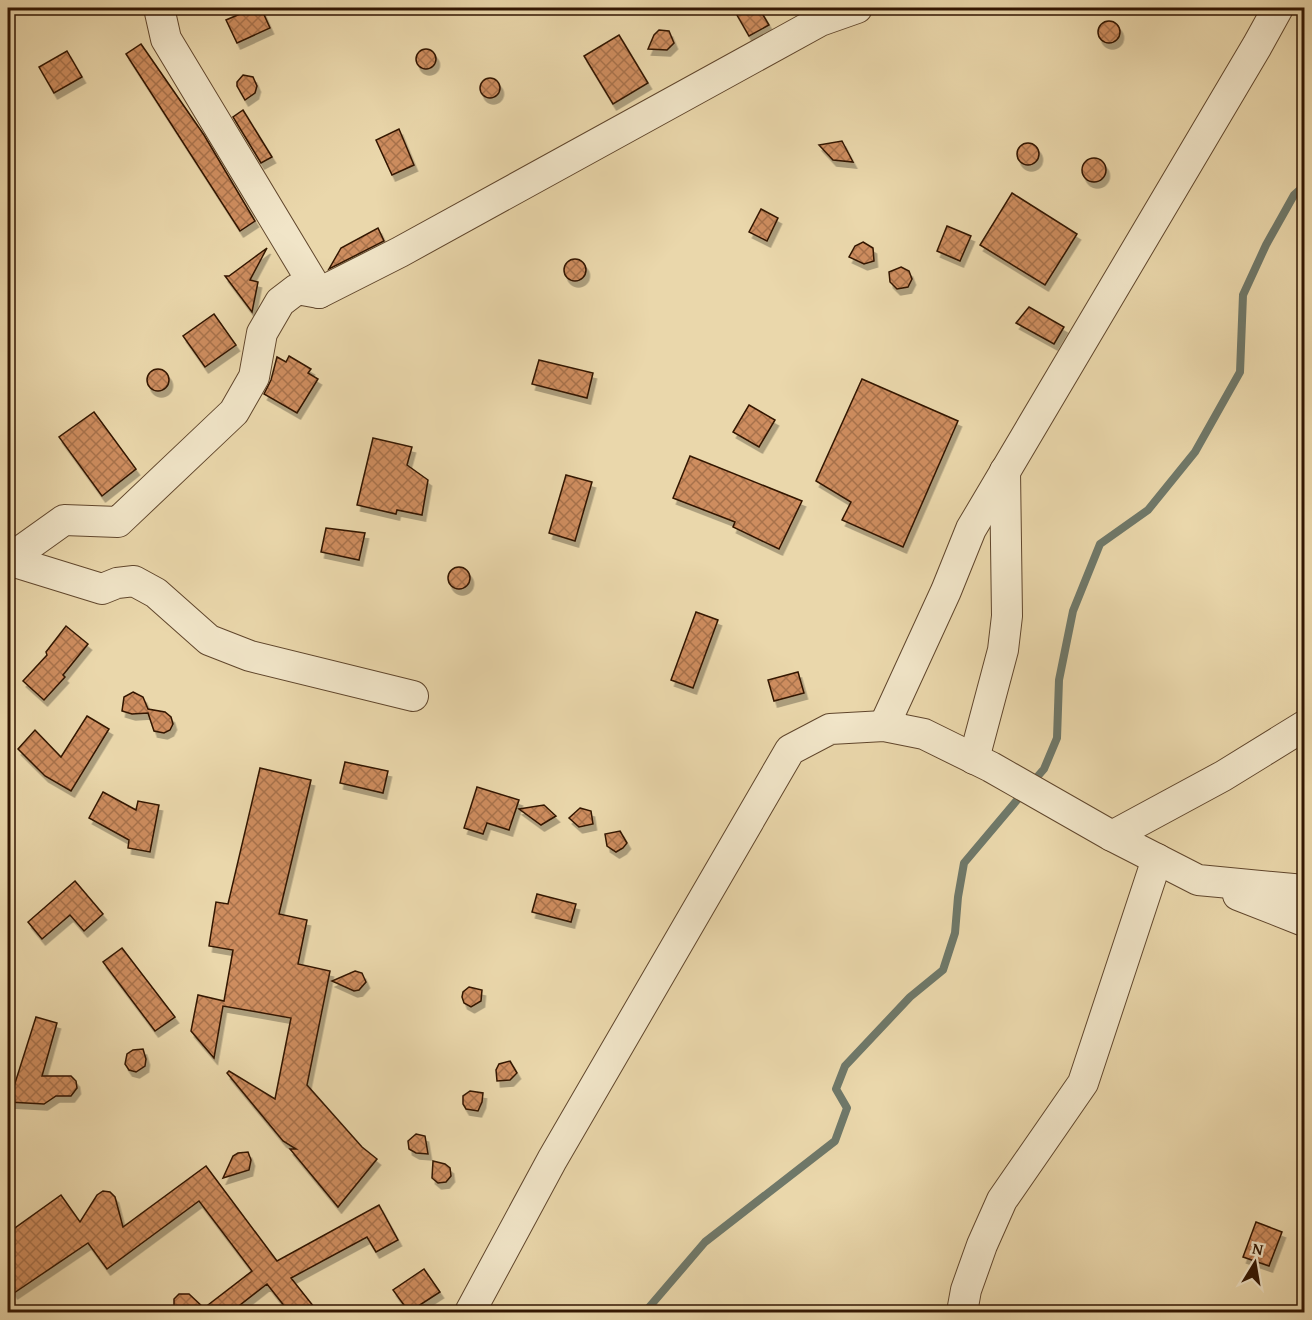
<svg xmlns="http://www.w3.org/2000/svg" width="1312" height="1320" font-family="'Gentium Book Plus',serif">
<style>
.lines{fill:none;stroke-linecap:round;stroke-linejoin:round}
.stream{stroke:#6f7869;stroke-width:8}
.building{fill:url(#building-cross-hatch);stroke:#321602;stroke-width:1.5;filter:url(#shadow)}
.minor-casing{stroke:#60462c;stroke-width:32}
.minor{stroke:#f1e5c8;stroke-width:30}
</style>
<defs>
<pattern id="building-cross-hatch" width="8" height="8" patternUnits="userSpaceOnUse" patternTransform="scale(1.5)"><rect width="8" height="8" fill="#ce8d5e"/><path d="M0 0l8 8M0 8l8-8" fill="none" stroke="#a8724b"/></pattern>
<filter id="shadow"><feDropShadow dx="3.5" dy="6" stdDeviation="0" flood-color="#0004"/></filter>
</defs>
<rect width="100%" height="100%" fill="#ead7ab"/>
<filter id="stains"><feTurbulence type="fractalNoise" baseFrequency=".00333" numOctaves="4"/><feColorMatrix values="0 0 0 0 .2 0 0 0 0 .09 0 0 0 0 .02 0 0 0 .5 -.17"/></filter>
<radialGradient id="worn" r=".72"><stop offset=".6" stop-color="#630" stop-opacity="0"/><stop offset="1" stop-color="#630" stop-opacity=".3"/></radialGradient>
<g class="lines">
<g class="stream">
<polyline points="1031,784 1044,769 1057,738 1059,680 1073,611 1100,544 1148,510 1195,452 1240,372 1243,295 1266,245 1294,195 1304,186"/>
<polyline points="645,1312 705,1242 835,1141 847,1108 836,1089 845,1066 910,997 943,970 955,933 958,897 964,863 1023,793"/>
</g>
</g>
<g class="building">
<polygon points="254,8 261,8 270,28 237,43 226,20"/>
<polygon points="733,8 759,8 769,25 749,36"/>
<circle cx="1109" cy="32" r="11"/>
<polygon points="659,30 669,31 674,43 667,50 648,49 654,35"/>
<polygon points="619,35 648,83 613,104 584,56"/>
<polygon points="141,44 204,135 255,221 240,231 126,54"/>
<circle cx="426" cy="59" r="10"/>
<polygon points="67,51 82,77 54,93 39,67"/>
<polygon points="243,75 253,77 257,86 255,93 245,100 237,86 237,82"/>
<circle cx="490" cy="88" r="10"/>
<polygon points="243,110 272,157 261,163 233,117"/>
<polygon points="399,129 414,165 392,175 376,140"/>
<polygon points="842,141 853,162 833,160 819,145"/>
<circle cx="1028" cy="154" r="11"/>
<circle cx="1094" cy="170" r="12"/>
<polygon points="1012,193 1077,234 1045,285 980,245"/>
<polygon points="761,209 778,218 767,241 749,232"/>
<polygon points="947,226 971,236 960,261 937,251"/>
<polygon points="378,228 384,241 329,269 341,248"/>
<polygon points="863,242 873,248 874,261 864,264 849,257 855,246"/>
<polygon points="267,248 250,280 258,282 252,312 225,276 229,276"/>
<circle cx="575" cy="270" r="11"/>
<polygon points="901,267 909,271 912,279 908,287 897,289 890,282 889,272"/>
<polygon points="1029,307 1064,327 1054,344 1016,323"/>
<polygon points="214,314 236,345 205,367 183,336"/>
<polygon points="289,356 311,369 308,373 318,379 297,413 264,394 271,380 277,357 286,362"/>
<polygon points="539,360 593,373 587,398 532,384"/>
<circle cx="158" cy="380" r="11"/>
<polygon points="862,379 958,421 903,547 842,520 851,502 816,481"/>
<polygon points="749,405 775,420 759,447 733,432"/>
<polygon points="94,412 136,469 102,496 59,437"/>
<polygon points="373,438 412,447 407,465 428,480 422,515 397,510 396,514 357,505"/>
<polygon points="690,456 802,501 779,549 733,527 735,522 673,498"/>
<polygon points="566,475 592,482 575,541 549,533"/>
<polygon points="326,528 365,533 359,560 321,552"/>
<circle cx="459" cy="578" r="11"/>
<polygon points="696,612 718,620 693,688 671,680"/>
<polygon points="66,626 88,644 63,675 65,677 44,700 23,681 47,655 46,652"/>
<polygon points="798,672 804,693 774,701 768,680"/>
<polygon points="133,692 143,697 148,709 165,712 171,717 173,724 170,730 164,733 154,731 148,713 132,714 122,711 124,697"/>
<polygon points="87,716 109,729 71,791 45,776 18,749 35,730 61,757"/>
<polygon points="345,762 388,771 383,793 340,783"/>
<polygon points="260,768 311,780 279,914 307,920 298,964 330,971 307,1085 362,1147 377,1159 338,1207 290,1149 296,1149 283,1141 227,1073 229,1071 275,1099 291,1018 223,1006 214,1058 191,1031 198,995 224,1001 233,950 209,946 216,902 228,904"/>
<polygon points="477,787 519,800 509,830 487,823 483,834 464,828"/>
<polygon points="103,792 136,810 138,801 159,805 150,852 128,848 129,840 89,818"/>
<polygon points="544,805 556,816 541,825 519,809"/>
<polygon points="580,808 591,811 593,824 579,827 569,818"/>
<polygon points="620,831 627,843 623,848 616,852 607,846 605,834"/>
<polygon points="75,881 103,914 84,931 70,915 42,939 28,922"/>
<polygon points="537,894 576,904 571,922 532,912"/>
<polygon points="122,948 175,1017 155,1031 103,962"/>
<polygon points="355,971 362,973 366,982 359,990 354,991 332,981"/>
<polygon points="469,987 482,990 481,1001 471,1007 464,1003 462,997 463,992"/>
<polygon points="36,1017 57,1023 42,1076 71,1076 76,1081 77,1088 71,1096 56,1096 44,1104 9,1102"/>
<polygon points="143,1049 146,1059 145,1066 136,1072 129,1070 125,1064 127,1054 133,1050"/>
<polygon points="510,1061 517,1073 510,1080 497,1081 496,1070 499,1064"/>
<polygon points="470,1091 483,1093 482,1102 478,1111 466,1109 463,1104 463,1096"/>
<polygon points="416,1134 425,1136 428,1154 416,1153 409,1149 408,1141"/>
<polygon points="248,1152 251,1160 249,1170 223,1178 233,1156 238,1153"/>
<polygon points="433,1161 445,1164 450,1168 451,1176 446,1182 438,1183 432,1178"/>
<polygon points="206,1166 277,1261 379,1205 398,1240 376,1252 367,1237 291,1278 318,1312 289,1312 267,1284 231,1312 174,1312 174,1299 179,1294 189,1294 204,1308 252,1271 199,1201 107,1269 88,1243 14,1293 8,1283 8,1233 61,1195 80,1222 97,1195 103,1191 110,1192 115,1197 123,1227"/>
<polygon points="1256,1222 1282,1232 1269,1266 1243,1257"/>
<polygon points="424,1269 440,1292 409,1312 393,1290"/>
</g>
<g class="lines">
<g class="minor-casing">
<g id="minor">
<polyline points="159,8 166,39 319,293"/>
<polyline points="8,560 64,520 118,522 234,412 254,377 262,333 280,302 297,289 319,293 400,252 820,21 857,8"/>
<polyline points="8,560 102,589 117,583 134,581 156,593 209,640 250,656 413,696"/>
<polyline points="884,726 946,591 971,529 1257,46 1278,8"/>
<polyline points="974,759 1003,650 1007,616 1005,471"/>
<polyline points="1112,836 1223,776 1304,726"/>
<polyline points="1238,895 1304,921"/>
<polyline points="470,1312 552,1160 790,750 830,729 884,726 924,734 991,767 1112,836 1198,880 1304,890"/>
<polyline points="962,1312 966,1290 982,1245 1002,1200 1083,1083 1157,859"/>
</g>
</g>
<use href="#minor" class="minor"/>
</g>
<rect width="1312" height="1320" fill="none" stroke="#ead7ab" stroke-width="30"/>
<rect x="9" y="9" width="1294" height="1302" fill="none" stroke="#321602" stroke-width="3"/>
<rect x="15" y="15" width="1282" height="1290" fill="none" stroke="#321602" stroke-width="1.5"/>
<g transform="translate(1255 1263) rotate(11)" stroke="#f1e5c8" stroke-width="4.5" paint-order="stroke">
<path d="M0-4.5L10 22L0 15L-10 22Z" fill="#321602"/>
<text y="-9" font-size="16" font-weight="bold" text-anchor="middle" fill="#321602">N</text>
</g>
<rect width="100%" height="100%" filter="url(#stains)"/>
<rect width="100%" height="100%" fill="url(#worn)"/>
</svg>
